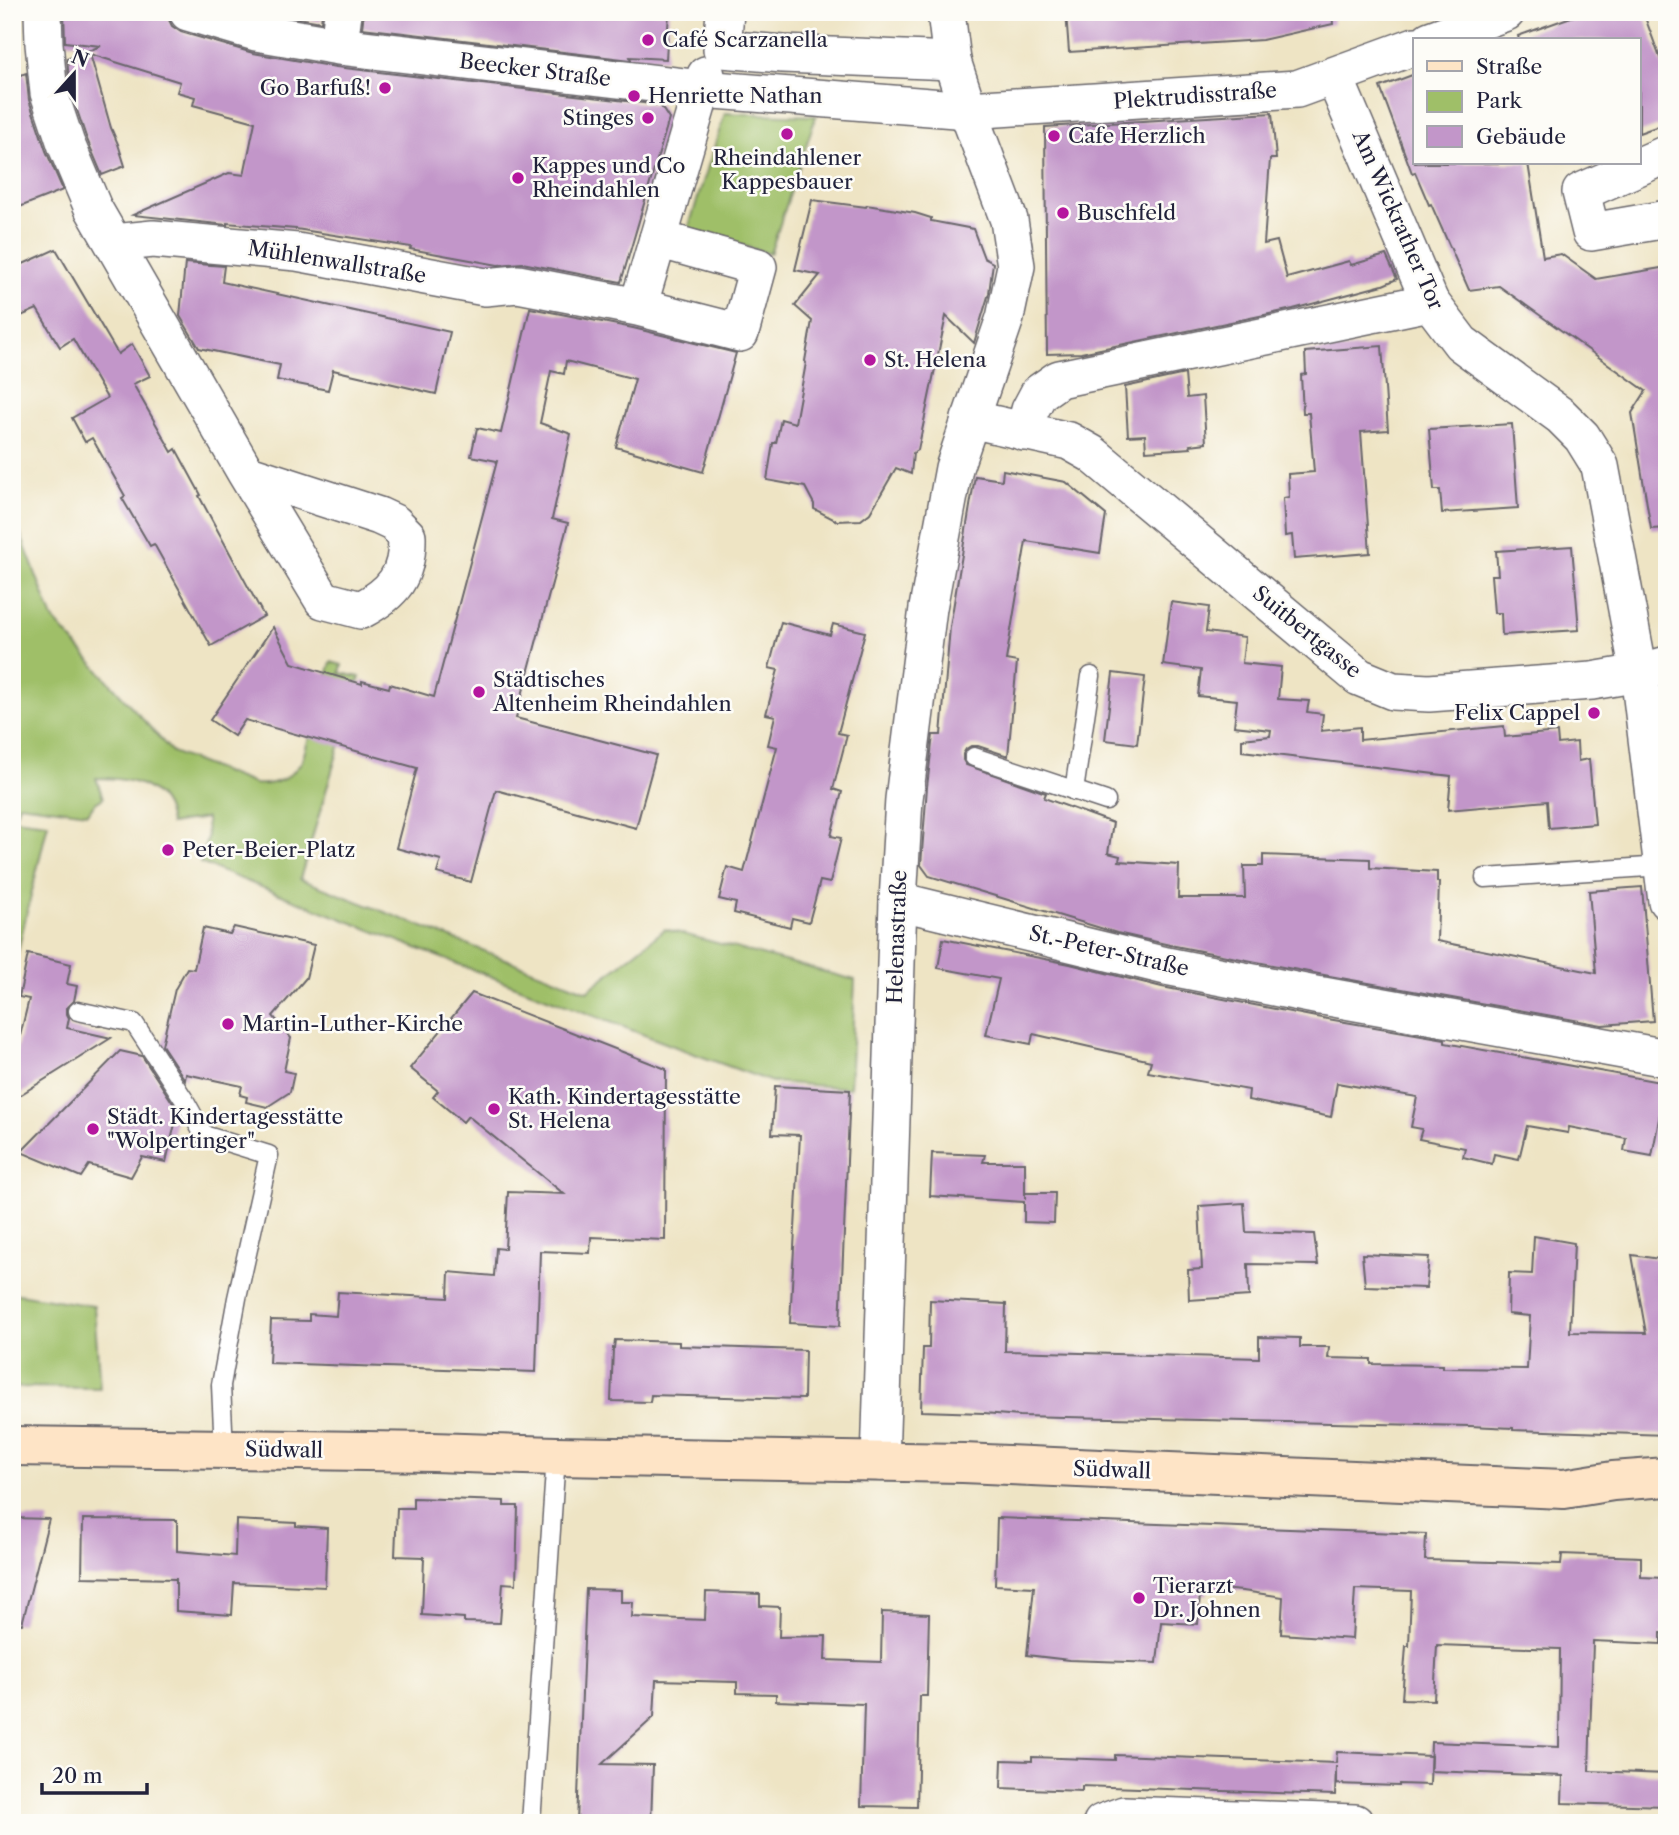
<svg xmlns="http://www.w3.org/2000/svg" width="1679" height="1835" font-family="'Libre Caslon Text',serif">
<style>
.green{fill:#9fbf68;stroke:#607052;stroke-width:2}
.building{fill:#c296c9}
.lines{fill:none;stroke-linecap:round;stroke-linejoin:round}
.lane-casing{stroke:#69666b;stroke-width:21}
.street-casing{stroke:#69666b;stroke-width:40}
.secondary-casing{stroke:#69666b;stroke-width:42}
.lane{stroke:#fff;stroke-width:18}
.street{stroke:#fff;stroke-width:37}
.secondary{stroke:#fee4c6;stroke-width:38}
.poi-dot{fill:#b5179e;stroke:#fdfcf7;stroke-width:2.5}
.labels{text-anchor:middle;stroke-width:5;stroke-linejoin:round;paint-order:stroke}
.poi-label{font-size:21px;fill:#22223b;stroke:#fdfcf7;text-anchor:start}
.street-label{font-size:21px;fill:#22223b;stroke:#fdfcf7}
</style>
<rect width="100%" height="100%" fill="#fdfcf7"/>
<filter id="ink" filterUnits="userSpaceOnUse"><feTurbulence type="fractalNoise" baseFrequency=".0143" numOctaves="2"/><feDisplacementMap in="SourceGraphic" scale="14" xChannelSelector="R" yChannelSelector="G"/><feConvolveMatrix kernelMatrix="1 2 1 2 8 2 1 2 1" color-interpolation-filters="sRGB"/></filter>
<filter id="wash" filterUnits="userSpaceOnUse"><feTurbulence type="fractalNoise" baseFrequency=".00686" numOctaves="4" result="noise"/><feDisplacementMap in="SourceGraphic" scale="28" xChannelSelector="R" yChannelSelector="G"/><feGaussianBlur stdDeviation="1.57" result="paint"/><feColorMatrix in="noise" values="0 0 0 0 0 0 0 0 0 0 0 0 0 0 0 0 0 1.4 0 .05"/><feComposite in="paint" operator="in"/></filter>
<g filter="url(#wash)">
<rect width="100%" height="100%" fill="#eee4c4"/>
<g class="green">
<polygon points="725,113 816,116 770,254 688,229"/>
<path d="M12,512L53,619L172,752L254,784C275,786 290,779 302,761L331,662L342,665L340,673L360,677L300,879L587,991L665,929L855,980L850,1088L772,1082L689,1052L429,953L200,863L207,838L206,818L170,824C166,784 129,778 96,778L103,798L94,804L88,813L19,804L14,819L48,823L12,976Z"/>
<polygon points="12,1293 94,1306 100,1388 12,1387"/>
</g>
<g id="blocks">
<g class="building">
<polygon points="64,12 168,12 168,18 172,26 181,32 253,53 336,67 660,105 669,119 621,282 522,263 498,265 410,249 411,247 296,229 227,223 227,225 133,215 229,173 244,175 255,122 193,105 195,97 177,92 180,82 90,54 111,128 118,144 125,166 102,175 86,137 70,89 67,59 101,46 65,42"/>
<polygon points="265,12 322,12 321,22"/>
<polygon points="364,12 669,12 666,59 630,57 631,60 362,28"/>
<polygon points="1066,12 1332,12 1333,24 1262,40 1069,52"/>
<polygon points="1585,12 1643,12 1667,77 1667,123 1639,133 1639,40 1519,40 1518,36"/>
<polygon points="26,73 29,100 46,151 63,190 12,210 12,78"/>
<polygon points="1415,74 1415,163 1528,163 1543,257 1561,254 1596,279 1667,267 1667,528 1651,529 1632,413 1646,391 1499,286 1469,290 1431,204 1429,205 1415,172 1412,173 1380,87"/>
<polygon points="1272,113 1276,159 1270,159 1264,244 1277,241 1287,278 1349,261 1351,265 1386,255 1397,279 1383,285 1293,309 1081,353 1047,354 1045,127"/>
<polygon points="812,200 866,207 867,205 915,213 931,218 931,221 973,229 984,258 993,263 989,293 974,343 946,316 918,450 913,453 911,474 896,468 870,513 861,520 837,521 814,509 814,504 805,487 767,480 773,443 776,443 781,419 795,423 806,363 805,361 812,321 795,306 820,275 795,270"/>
<polygon points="56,249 118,354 132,344 150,376 133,384 172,452 176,449 201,495 199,496 264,616 211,646 154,544 150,546 122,498 125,496 92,438 85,442 72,418 107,398 73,339 60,347 37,309 12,320 12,269"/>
<polygon points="185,263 224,266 222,282 450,332 436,394 333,370 328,390 277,380 280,365 199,348 180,316"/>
<polygon points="530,308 633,328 736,353 703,472 616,447 635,379 566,361 564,374 551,371 540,423 571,434 552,519 568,523 516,718 656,755 636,828 496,790 471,882 437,873 441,860 396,848 417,768 245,720 234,736 210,720 273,627 292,663 362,684 362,681 389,688 390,684 434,697 497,461 471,456 477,428 501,433"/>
<polygon points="1382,346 1388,430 1361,432 1370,553 1294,559 1292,535 1285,536 1283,498 1289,497 1288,474 1314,472 1309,413 1303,413 1301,375 1306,374 1305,352"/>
<polygon points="1185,374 1187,398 1203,396 1206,443 1190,445 1191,448 1146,451 1145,435 1128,436 1125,387"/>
<polygon points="1512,424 1518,508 1442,513 1440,490 1434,490 1429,429"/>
<polygon points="1003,470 1066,482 1106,515 1100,553 1026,541 1006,660 1017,662 1008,756 978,746 971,746 966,749 963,754 963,760 966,765 1046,793 1044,798 1113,823 1108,853 1120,856 1119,861 1179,865 1178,898 1245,898 1244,866 1263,866 1263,855 1370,859 1370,868 1437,872 1437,882 1439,882 1437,941 1596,973 1589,891 1642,887 1653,1021 1602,1025 1324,975 1170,945 1117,933 929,876 921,865 927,787 933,735 941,735 950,627 975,476 1002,480"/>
<polygon points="1572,546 1579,630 1502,635 1501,613 1494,613 1491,575 1498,575 1496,551"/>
<polygon points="1171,602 1209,607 1206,632 1245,637 1242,663 1281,667 1278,699 1309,701 1307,712 1323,714 1321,731 1360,727 1360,740 1504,726 1505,737 1557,732 1558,744 1577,742 1578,761 1589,759 1595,824 1549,828 1547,801 1448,810 1451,776 1242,751 1242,739 1270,736 1271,730 1234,726 1237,700 1198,696 1201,670 1163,665"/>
<polygon points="781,622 830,635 833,624 865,632 838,733 847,735 833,789 842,792 831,836 841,838 830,883 820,881 809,922 792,918 790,927 734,913 736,903 719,899 727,867 744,872 777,747 768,745 775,716 766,714 778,670 769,668"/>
<polygon points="1113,673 1145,677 1137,744 1105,740"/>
<polygon points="234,927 314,945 306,978 273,1016 291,1038 284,1071 294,1073 290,1092 267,1107 246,1102 247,1097 240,1095 242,1086 186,1074 185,1080 162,1045 175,989 187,968 194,969 203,928 230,934"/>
<polygon points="943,939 1070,964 1162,987 1316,1017 1445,1039 1445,1043 1660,1082 1663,1098 1652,1156 1624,1151 1626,1138 1569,1127 1568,1133 1527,1126 1519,1159 1494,1154 1492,1164 1463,1157 1465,1148 1419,1139 1422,1129 1411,1127 1417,1097 1337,1083 1331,1117 1248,1100 1249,1090 1148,1072 1151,1061 1033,1034 1031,1044 986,1035 999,979 938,968"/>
<polygon points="28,954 71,964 67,984 77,986 74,1001 67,1008 67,1014 69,1018 67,1028 111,1038 12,1100 12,1069 29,999 19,997"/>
<polygon points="472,993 666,1069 665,1240 591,1237 590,1253 540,1251 536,1372 269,1363 271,1320 309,1321 309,1314 336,1316 338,1292 448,1298 449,1272 494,1276 496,1248 505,1249 508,1192 564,1194 468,1116 463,1122 433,1097 438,1091 410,1068"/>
<polygon points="120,1051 142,1056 178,1111 166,1162 142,1157 131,1177 89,1165 81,1177 21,1152"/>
<polygon points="775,1086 850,1090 840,1326 790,1323 800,1135 772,1134"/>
<polygon points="932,1153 985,1155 983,1162 1025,1162 1025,1199 1025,1193 1055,1193 1054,1223 1024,1222 1024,1202 930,1196"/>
<polygon points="1244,1203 1246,1232 1314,1234 1318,1265 1248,1264 1249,1296 1189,1300 1188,1270 1202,1269 1199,1206"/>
<polygon points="1534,1236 1574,1243 1570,1332 1646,1333 1632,1255 1667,1260 1667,1435 1513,1430 1513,1428 1470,1426 1020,1416 984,1413 921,1411 923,1348 929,1348 930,1300 1006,1304 1005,1351 1259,1358 1259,1337 1300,1338 1300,1347 1329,1347 1328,1358 1371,1359 1371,1364 1443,1365 1443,1368 1527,1369 1530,1316 1508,1314 1509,1273 1532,1274"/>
<polygon points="1362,1254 1429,1257 1426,1288 1365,1286"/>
<polygon points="615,1340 679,1342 679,1346 805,1350 804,1399 651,1395 650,1402 611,1401 613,1348 614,1348"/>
<polygon points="413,1498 504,1501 504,1506 518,1506 516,1584 503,1583 500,1623 464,1622 464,1618 422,1615 424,1557 395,1556 397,1508 413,1508"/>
<polygon points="12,1518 49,1519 22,1624 12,1623"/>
<polygon points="997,1518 1426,1534 1425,1560 1561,1564 1562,1554 1641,1557 1641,1577 1664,1578 1664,1580 1667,1580 1667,1633 1661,1633 1661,1644 1593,1641 1589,1771 1667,1774 1667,1806 1562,1803 1563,1776 1430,1771 1431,1742 1559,1747 1560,1649 1437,1645 1434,1700 1402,1699 1406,1646 1409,1646 1411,1591 1355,1589 1352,1639 1281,1634 1283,1597 1243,1591 1208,1588 1207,1595 1200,1594 1198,1624 1161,1622 1157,1663 1069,1660 1027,1655 1034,1587 995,1585"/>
<polygon points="83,1519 177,1520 177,1551 235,1556 236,1520 296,1523 296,1526 327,1528 325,1587 234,1583 232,1615 176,1611 176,1579 82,1577"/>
<polygon points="586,1589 621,1590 621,1602 633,1602 632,1617 705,1620 706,1592 760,1594 760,1606 780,1607 779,1637 826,1636 825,1660 881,1662 882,1612 929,1614 927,1696 920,1696 917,1807 861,1806 864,1704 776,1701 776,1694 737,1693 737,1682 656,1680 654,1717 602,1764 653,1765 651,1823 577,1823"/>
<polygon points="1337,1752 1431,1756 1430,1785 1399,1784 1399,1786 1336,1784 1336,1766 1335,1795 1082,1786 1082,1791 1001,1788 1002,1760 1032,1761 1032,1757 1115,1760 1115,1755 1336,1763"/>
</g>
</g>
</g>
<g filter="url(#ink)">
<use href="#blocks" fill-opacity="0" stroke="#69666b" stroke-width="2"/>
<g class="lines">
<g class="lane-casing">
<g id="lane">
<polyline points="974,757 1106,801"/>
<polyline points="1074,791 1091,676"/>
<polyline points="1485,878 1662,866"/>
<polyline points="78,1011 134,1023 185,1101 204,1135 269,1155 237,1298 221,1385 224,1450"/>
<polyline points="531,1823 556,1456"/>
</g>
</g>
<g class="street-casing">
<g id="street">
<path d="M43,12L44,44L49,93L66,144L93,208L246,473L323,600L361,610C393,593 408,576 407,536L394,523L379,516L246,473"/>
<polyline points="188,12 256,32 339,46 702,89 968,110 1297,89 1415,46"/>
<polyline points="725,12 722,49 783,54 952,61"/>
<polyline points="1430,40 1506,12"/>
<polyline points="339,46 343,12"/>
<polyline points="1334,76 1430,302 1461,343 1561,416 1582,437 1600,466 1639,673 1667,901"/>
<polyline points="1667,154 1581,192 1591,232 1667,219"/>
<polyline points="658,239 706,75"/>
<polyline points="114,243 153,239 297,252 485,287 518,284 638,307 740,333 758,267 658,239 638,307"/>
<polyline points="970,419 1069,441 1092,454 1359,677 1393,691 1429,693 1592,681 1639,673 1667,665"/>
<polyline points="1024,432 1030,410 1039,393 1059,379 1430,302"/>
<polyline points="898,901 1166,966 1320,996"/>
<polyline points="1323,996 1667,1058"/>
<polyline points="880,1462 898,901 904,799 928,608 954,468 1005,318 1016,266 1009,220 973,125 952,61 946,12"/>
<polyline points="1102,1823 1124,1815 1355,1823"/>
</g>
</g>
<g class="secondary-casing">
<polyline id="secondary" points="12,1446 433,1452 556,1456 963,1463 1564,1489 1613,1481 1667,1477"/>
</g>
<use href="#lane" class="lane"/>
<use href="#street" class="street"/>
<use href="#secondary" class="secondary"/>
</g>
</g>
<g class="poi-dot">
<circle cx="648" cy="40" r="7"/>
<circle cx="385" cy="88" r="7"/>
<circle cx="634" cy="96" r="7"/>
<circle cx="648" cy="118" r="7"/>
<circle cx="787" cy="134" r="7"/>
<circle cx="1054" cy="136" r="7"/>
<circle cx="518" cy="178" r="7"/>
<circle cx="1063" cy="213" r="7"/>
<circle cx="870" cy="360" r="7"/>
<circle cx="479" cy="692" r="7"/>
<circle cx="1594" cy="713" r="7"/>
<circle cx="168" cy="850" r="7"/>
<circle cx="228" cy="1024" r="7"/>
<circle cx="494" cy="1109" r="7"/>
<circle cx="93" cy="1129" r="7"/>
<circle cx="1139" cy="1598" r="7"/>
</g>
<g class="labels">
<g class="poi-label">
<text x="662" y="47">Café Scarzanella</text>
<text x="371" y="95" text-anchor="end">Go Barfuß!</text>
<text x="648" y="103">Henriette Nathan</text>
<text x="634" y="125" text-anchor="end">Stinges</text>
<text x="1068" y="143">Cafe Herzlich</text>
<text x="787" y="165" text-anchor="middle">Rheindahlener<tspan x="787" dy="24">Kappesbauer</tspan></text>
<text x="532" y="173">Kappes und Co<tspan x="532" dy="24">Rheindahlen</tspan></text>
<text x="1077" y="220">Buschfeld</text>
<text x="884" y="367">St. Helena</text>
<text x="493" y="687">Städtisches<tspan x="493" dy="24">Altenheim Rheindahlen</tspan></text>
<text x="1580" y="720" text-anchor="end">Felix Cappel</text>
<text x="182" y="857">Peter-Beier-Platz</text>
<text x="242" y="1031">Martin-Luther-Kirche</text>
<text x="508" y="1104">Kath. Kindertagesstätte<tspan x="508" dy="24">St. Helena</tspan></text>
<text x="107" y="1124">Städt. Kindertagesstätte<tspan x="107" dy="24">"Wolpertinger"</tspan></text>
<text x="1153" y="1593">Tierarzt<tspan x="1153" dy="24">Dr. Johnen</tspan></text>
</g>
<g class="street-label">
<text transform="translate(535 70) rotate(7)" y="7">Beecker Straße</text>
<text transform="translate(1195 96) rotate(-4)" y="7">Plektrudisstraße</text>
<text transform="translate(1398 220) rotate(66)" y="7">Am Wickrather Tor</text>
<text transform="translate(337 262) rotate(9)" y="7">Mühlenwallstraße</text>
<text transform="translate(1307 632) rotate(39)" y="7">Suitbertgasse</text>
<text transform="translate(897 937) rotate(-88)" y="7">Helenastraße</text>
<text transform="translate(1109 951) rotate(13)" y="7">St.-Peter-Straße</text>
<text transform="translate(284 1450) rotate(1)" y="7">Südwall</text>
<text transform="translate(1112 1470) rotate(2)" y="7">Südwall</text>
</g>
</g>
<rect width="1679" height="1835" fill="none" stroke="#fdfcf7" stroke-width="42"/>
<rect x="1413" y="38" width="228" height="126" fill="#fdfcf7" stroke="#a5a5ac" stroke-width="2"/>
<rect x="1427" y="61" width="35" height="10" fill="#fee4c6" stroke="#a5a5ac" stroke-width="2"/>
<text x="1476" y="74" font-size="21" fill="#22223b">Straße</text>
<rect x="1427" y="91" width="35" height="21" fill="#9fbf68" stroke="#a5a5ac" stroke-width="2"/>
<text x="1476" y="108" font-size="21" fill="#22223b">Park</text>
<rect x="1427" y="126" width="35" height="21" fill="#c296c9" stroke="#a5a5ac" stroke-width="2"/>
<text x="1476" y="144" font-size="21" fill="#22223b">Gebäude</text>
<g transform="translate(74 74) rotate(21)" stroke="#fdfcf7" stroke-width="5" paint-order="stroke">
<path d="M0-5L12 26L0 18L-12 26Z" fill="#22223b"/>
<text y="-10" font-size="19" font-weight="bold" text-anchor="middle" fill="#22223b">N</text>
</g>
<path d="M42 1783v10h105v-10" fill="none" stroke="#22223b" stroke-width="3.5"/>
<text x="52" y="1783" font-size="21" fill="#22223b" stroke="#fdfcf7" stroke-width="5" paint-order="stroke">20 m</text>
</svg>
